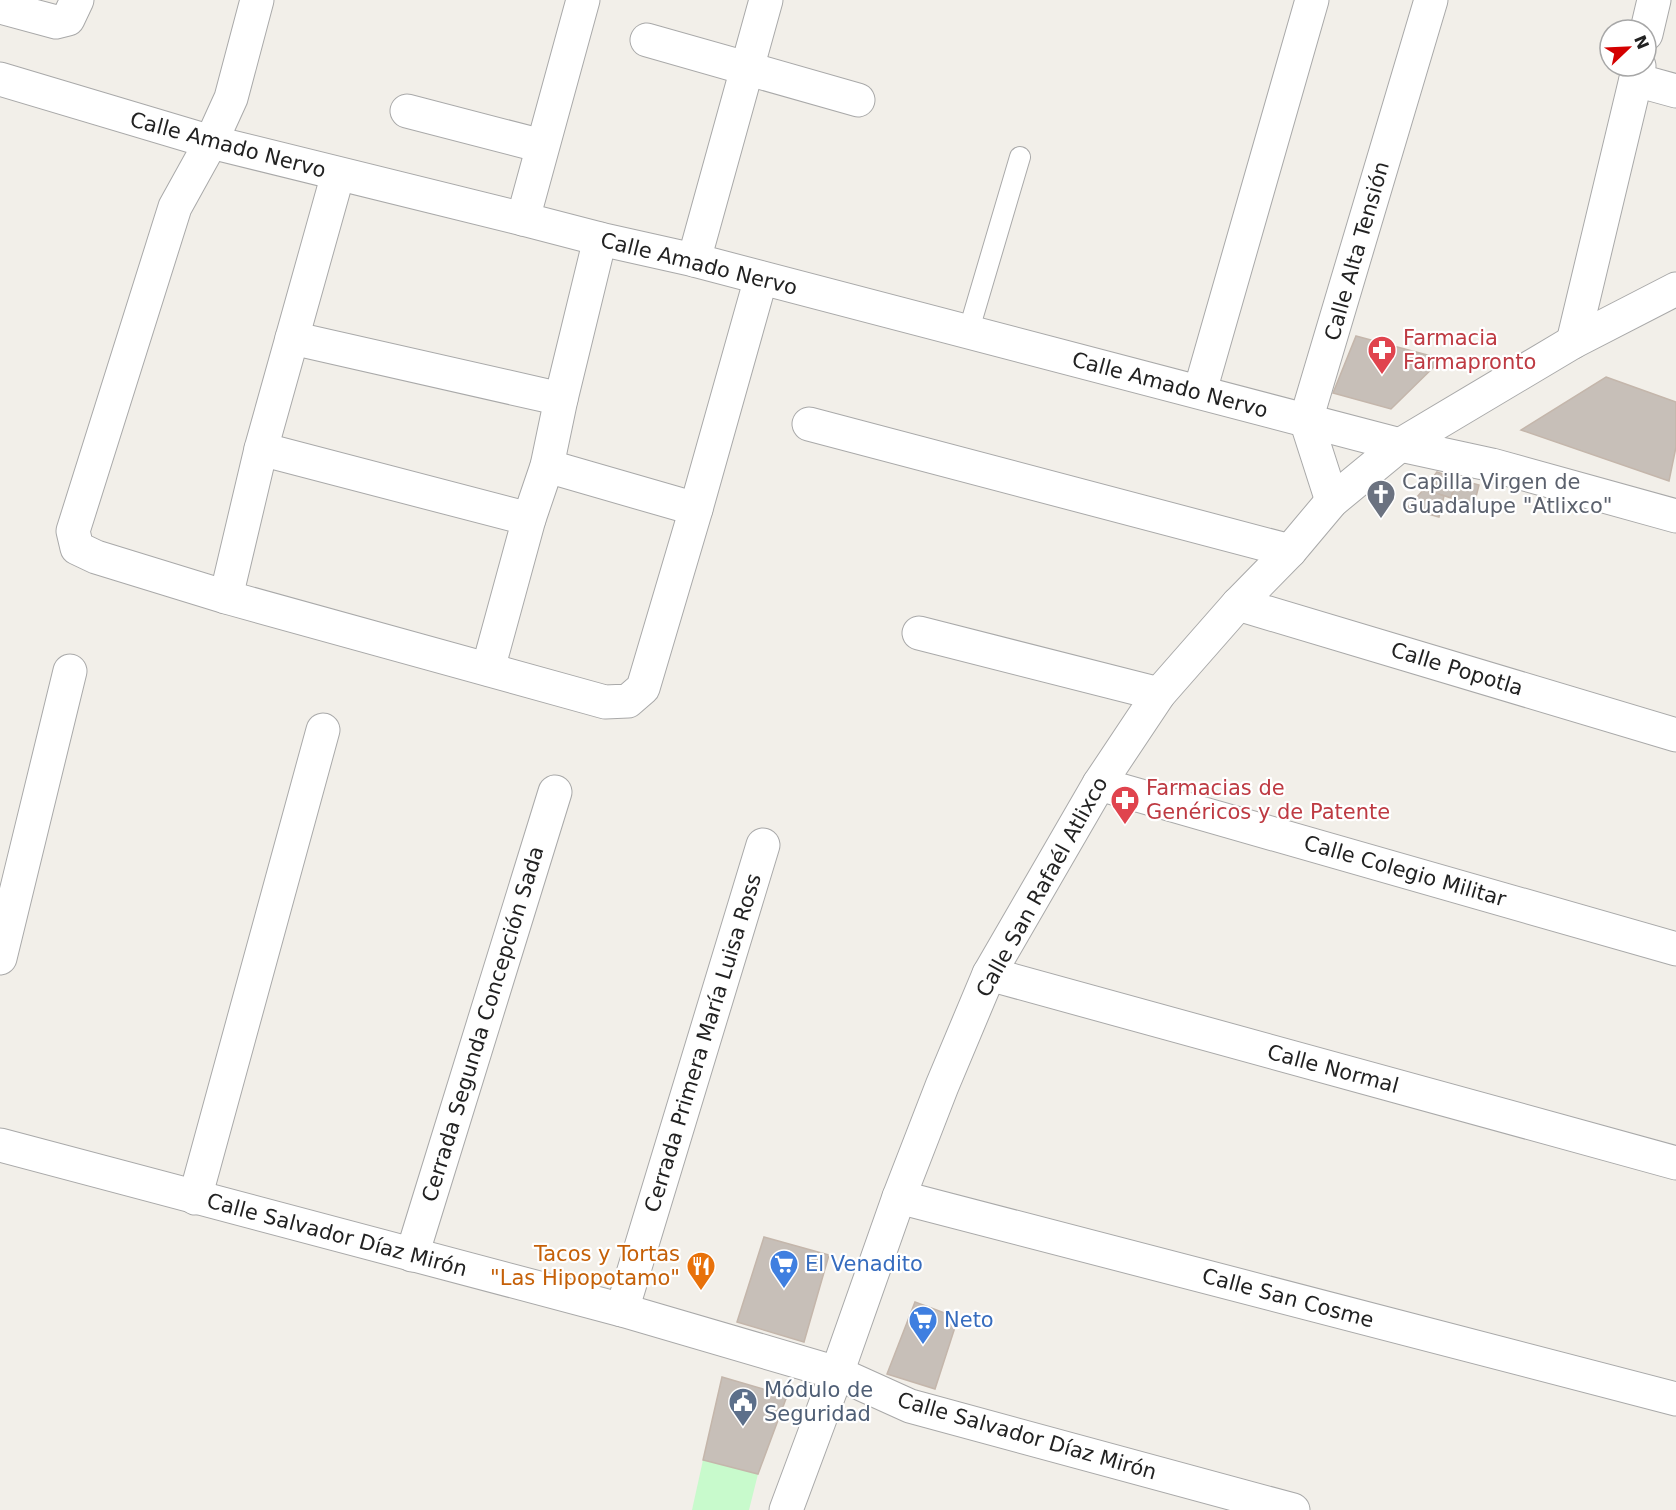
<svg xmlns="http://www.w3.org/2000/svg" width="1676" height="1510" font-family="'DejaVu Sans',sans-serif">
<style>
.park{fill:#c8facc}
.building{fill:#c7bfb8;stroke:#c4b6ab;stroke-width:1.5}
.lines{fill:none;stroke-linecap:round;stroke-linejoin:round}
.service-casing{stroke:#a9a9a9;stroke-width:22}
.minor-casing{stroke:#a9a9a9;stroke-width:35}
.tertiary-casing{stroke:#a9a9a9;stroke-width:35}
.service{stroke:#fff;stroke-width:20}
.minor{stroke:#fff;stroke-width:33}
.tertiary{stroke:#fff;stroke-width:33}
.labels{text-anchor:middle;stroke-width:4.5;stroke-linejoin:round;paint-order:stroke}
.street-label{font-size:21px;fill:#222;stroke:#fff}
.health-label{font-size:21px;fill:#be3a42;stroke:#fff;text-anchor:start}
.worship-label{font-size:21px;fill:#5b616d;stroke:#fff;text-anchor:start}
.food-label{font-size:21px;fill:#c56008;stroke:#fff;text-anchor:end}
.shop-label{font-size:21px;fill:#366cbe;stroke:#fff;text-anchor:start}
.service-label{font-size:21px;fill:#4e5e75;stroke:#fff;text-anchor:start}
</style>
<rect width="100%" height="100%" fill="#f2efe9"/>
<polygon class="park" points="703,1460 758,1474 749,1510 692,1510"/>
<g class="building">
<polygon points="1356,336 1442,359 1391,409 1333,393"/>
<polygon points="1606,377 1676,402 1676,447 1669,481 1521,430"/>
<polygon points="1437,472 1457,479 1451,498 1424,489"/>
<polygon points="1457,479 1479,485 1474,505 1451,498"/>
<polygon points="1424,489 1444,496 1439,517 1407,508"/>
<polygon points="764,1237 829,1255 804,1342 737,1322"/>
<polygon points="915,1302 958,1318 935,1389 887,1374"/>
<polygon points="722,1377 787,1396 758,1474 703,1460"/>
</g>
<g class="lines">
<g class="service-casing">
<polyline id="service" points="968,333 1020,157"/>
</g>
<g class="minor-casing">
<g id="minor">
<polyline points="257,0 231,98 211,142 175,207 73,531 77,548 96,557 226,597 605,702 628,701 643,688 696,509 761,278"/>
<polyline points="0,7 56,22 68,19 77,0"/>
<polyline points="1646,34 1654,0"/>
<polyline points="647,40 858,100"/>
<polyline points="1636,80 1676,91"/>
<polyline points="407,111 542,146"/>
<polyline points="523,219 583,0"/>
<polyline points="694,260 766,0"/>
<polyline points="292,338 561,399"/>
<polyline points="1573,342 1639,66"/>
<polyline points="1200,391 1312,0"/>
<polyline points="809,424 1290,551"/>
<polyline points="1400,445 1492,465 1676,516"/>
<polyline points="261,449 529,519"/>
<polyline points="547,466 696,509"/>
<polyline points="1332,501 1306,420 1431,0"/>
<polyline points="226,597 261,449 338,174"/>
<polyline points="1238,604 1676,735"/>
<polyline points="919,633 1159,694"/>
<polyline points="488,669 529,519 547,466 561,399 600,239"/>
<polyline points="1099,784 1676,949"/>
<polyline points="0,958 70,671"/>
<polyline points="989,974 1676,1163"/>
<polyline points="899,1197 1676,1399"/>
<polyline points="195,1198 323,730"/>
<polyline points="412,1255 555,792"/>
<polyline points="622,1310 763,845"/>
</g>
</g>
<g class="tertiary-casing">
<g id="tertiary">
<polyline points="0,79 211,142 523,219 600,239 694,260 1400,445"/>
<polyline points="0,1145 622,1310 837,1373 910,1406 1293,1510"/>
<polyline points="786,1510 837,1373 899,1197 942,1086 989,974 1099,784 1159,694 1238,604 1290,551 1332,501 1400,445 1573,342 1676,289"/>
</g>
</g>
<use href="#service" class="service"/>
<use href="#minor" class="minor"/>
<use href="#tertiary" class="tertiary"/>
</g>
<defs>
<g id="pharmacy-pin" transform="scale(1.5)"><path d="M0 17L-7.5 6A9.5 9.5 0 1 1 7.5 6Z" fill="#e0444e" stroke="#fff"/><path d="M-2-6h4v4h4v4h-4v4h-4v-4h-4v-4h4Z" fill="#fff"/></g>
<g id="church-pin" transform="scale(1.5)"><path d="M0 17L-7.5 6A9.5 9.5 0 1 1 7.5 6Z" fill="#6b7280" stroke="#fff"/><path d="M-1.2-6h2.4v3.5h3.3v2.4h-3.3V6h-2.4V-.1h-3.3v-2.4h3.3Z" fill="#fff"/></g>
<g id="supermarket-pin" transform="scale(1.5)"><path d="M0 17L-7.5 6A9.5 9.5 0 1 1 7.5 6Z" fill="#3f7fe0" stroke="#fff"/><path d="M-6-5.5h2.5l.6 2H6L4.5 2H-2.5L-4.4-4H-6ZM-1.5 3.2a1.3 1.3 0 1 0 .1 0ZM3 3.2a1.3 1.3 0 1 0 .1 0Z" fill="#fff"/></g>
<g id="restaurant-pin" transform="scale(1.5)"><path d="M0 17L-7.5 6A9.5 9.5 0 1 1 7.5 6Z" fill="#e8710a" stroke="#fff"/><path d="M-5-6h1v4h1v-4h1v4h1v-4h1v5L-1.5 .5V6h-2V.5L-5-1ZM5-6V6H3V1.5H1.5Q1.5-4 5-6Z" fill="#fff"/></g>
<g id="civic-pin" transform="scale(1.5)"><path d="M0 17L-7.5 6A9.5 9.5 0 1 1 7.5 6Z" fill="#5c6f8a" stroke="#fff"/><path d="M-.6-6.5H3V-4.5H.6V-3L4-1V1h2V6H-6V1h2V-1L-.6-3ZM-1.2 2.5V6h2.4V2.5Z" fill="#fff"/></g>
</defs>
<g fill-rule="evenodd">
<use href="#pharmacy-pin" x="1382" y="350"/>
<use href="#church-pin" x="1381" y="494"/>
<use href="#pharmacy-pin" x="1125" y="800"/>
<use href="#supermarket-pin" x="784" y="1264"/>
<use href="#restaurant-pin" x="701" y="1266"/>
<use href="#supermarket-pin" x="923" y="1320"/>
<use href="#civic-pin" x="743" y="1402"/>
</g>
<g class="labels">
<g class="street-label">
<text transform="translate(228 145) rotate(15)" y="7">Calle Amado Nervo</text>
<text transform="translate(1357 251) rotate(-74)" y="7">Calle Alta Tensión</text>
<text transform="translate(699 264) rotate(14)" y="7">Calle Amado Nervo</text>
<text transform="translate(1170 385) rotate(15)" y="7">Calle Amado Nervo</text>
<text transform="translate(1457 669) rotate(17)" y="7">Calle Popotla</text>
<text transform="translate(1405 871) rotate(16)" y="7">Calle Colegio Militar</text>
<text transform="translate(1042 887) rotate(-61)" y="7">Calle San Rafaél Atlixco</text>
<text transform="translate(483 1024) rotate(-73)" y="7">Cerrada Segunda Concepción Sada</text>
<text transform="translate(703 1043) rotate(-73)" y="7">Cerrada Primera María Luisa Ross</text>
<text transform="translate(1333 1069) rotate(15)" y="7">Calle Normal</text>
<text transform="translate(337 1235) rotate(15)" y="7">Calle Salvador Díaz Mirón</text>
<text transform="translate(1288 1298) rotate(15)" y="7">Calle San Cosme</text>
<text transform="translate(1027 1436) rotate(16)" y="7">Calle Salvador Díaz Mirón</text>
</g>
<g class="health-label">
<text x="1403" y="345">Farmacia<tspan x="1403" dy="24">Farmapronto</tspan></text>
<text x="1146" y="795">Farmacias de<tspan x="1146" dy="24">Genéricos y de Patente</tspan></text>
</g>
<g class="worship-label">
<text x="1402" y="489">Capilla Virgen de<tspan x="1402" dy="24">Guadalupe "Atlixco"</tspan></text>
</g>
<g class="food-label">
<text x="680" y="1261">Tacos y Tortas<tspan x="680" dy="24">"Las Hipopotamo"</tspan></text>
</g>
<g class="shop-label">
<text x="805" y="1271">El Venadito</text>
<text x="944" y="1327">Neto</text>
</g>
<g class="service-label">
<text x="764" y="1397">Módulo de<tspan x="764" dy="24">Seguridad</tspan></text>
</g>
</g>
<g transform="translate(1628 48) rotate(67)"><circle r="28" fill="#ffffff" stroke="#a7a7a7" stroke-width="1.5"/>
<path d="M0-4.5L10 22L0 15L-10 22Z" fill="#d40000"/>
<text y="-9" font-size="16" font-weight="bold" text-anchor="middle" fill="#222222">N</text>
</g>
</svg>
